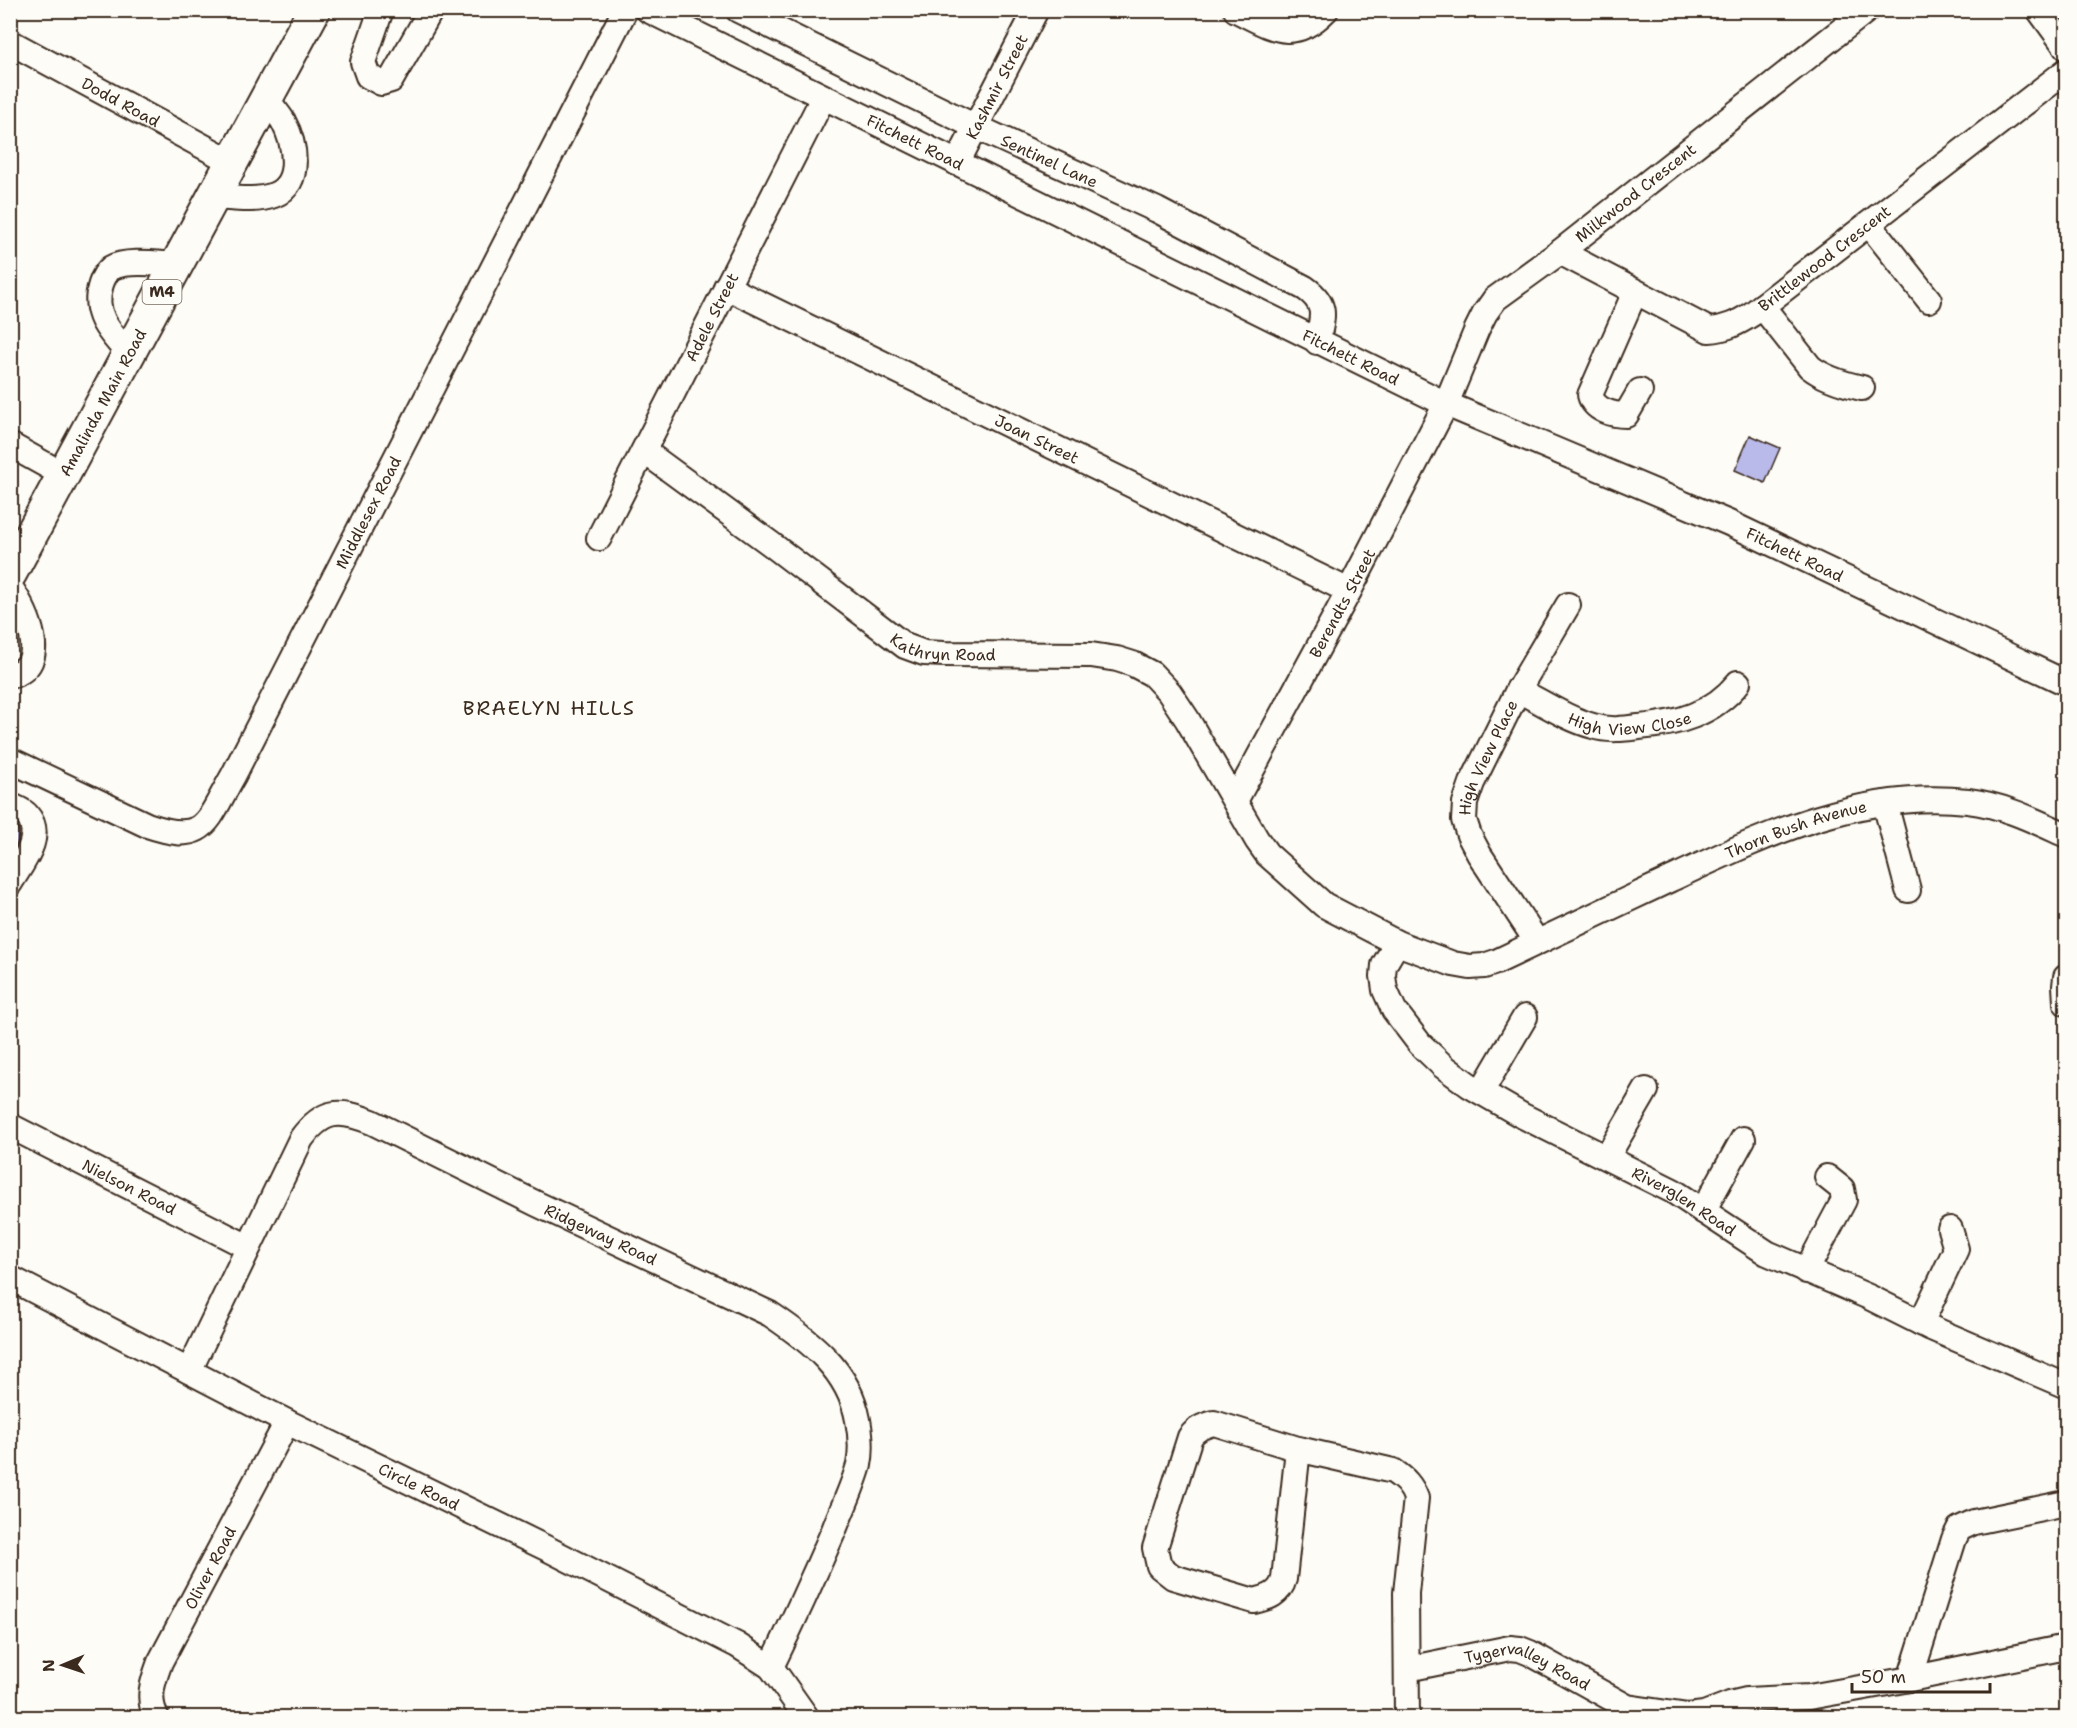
<svg xmlns="http://www.w3.org/2000/svg" width="2077" height="1728" font-family="'Shantell Sans',sans-serif">
<style>
.building{fill:#b9b9ea;stroke:#3b2a1e;stroke-width:1.5}
.lines{fill:none;stroke-linecap:round;stroke-linejoin:round}
.minor-casing{stroke:#3b2a1e;stroke-width:28}
.major-casing{stroke:#3b2a1e;stroke-width:36}
.minor{stroke:#fdfcf7;stroke-width:24}
.major{stroke:#fdfcf7;stroke-width:32}
.labels{text-anchor:middle;stroke-width:4.5;stroke-linejoin:round;paint-order:stroke}
.shield{fill:#fdfcf7;stroke:#75695f;stroke-width:1.5}
.shield-label{font-size:15px;font-weight:bold;fill:#3b2a1e}
.street-label{font-size:16px;fill:#3b2a1e;stroke:#fdfcf7}
.quarter-label{font-size:20px;letter-spacing:1.5px;fill:#3b2a1e;stroke:#fdfcf7}
</style>
<rect width="100%" height="100%" fill="#fdfcf7"/>
<filter id="ink" filterUnits="userSpaceOnUse"><feTurbulence type="fractalNoise" baseFrequency=".0167" numOctaves="2"/><feDisplacementMap in="SourceGraphic" scale="12" xChannelSelector="R" yChannelSelector="G"/><feConvolveMatrix kernelMatrix="1 2 1 2 8 2 1 2 1" color-interpolation-filters="sRGB"/></filter>
<g filter="url(#ink)">
<g class="building">
<polygon points="1750,435 1780,448 1765,483 1735,470"/>
<polygon points="10,823 17,826 19,832 17,844 10,855"/>
</g>
<g class="lines">
<g class="minor-casing">
<g id="minor">
<polyline points="381,10 363,62 368,76 381,83 391,80 431,10"/>
<path id="s1" d="M648,10L1446,404L1729,523L2066,683"/>
<path id="s2" d="M738,10L976,127L1157,210L1305,288C1328,304 1323,317 1317,342"/>
<path d="M1236,10C1273,28 1293,44 1326,10"/>
<polyline points="2039,10 2066,47"/>
<path id="s3" d="M10,42L232,162"/>
<path id="s4" d="M957,163L1036,10"/>
<path d="M213,197C232,198 256,202 274,195C303,184 295,143 283,121C278,113 272,106 266,99"/>
<polyline points="1869,224 1929,300"/>
<path id="s5" d="M1560,252L1709,330C1726,329 1738,323 1752,314L2066,71"/>
<path id="s6" d="M726,287L1349,591"/>
<path d="M1635,292L1590,395C1594,410 1612,415 1626,415L1640,391"/>
<path d="M1762,306L1810,367C1824,378 1844,384 1862,388"/>
<path d="M129,354C110,333 91,314 101,284C103,278 106,272 111,268C126,259 159,264 177,265"/>
<polyline points="10,445 64,475"/>
<path id="s7" d="M644,451L771,544L905,646L924,653L944,654L1091,655L1117,659L1133,664L1152,674L1169,692L1187,719L1257,840L1267,854L1324,905L1397,943L1453,964L1470,967L1484,966L1496,962C1553,935 1611,907 1669,880C1763,836 1860,789 1968,801C2003,805 2035,821 2066,835"/>
<path id="s8" d="M599,538L823,98"/>
<path d="M10,587C26,611 53,665 10,676"/>
<path id="s9" d="M1518,690C1542,702 1567,719 1593,726C1608,731 1624,729 1639,727C1677,724 1713,714 1738,683"/>
<path id="s10" d="M10,760L147,825C206,845 206,823 233,776L625,10"/>
<path id="s11" d="M1235,801L1349,591L1446,404L1477,329L1485,313L1495,299L1560,252L1867,10"/>
<polyline points="1885,803 1908,890"/>
<path d="M10,805C15,808 23,810 27,815C45,836 22,863 10,883"/>
<path id="s12" d="M1537,942L1479,854L1469,835L1464,820L1465,803L1472,783L1518,690L1568,605"/>
<path id="s13" d="M1397,943L1384,965L1383,976L1385,990L1394,1010L1420,1044L1443,1066L1469,1085L1521,1115L1673,1191L1767,1253L1869,1297L1931,1328L2066,1386"/>
<polyline points="2066,977 2065,986 2066,1003"/>
<polyline points="1481,1092 1525,1017"/>
<path id="s14" d="M10,1126L248,1247"/>
<polyline points="1607,1157 1646,1090"/>
<polyline points="1703,1211 1743,1139"/>
<polyline points="1806,1271 1844,1200 1842,1189 1827,1177"/>
<path id="s15" d="M10,1278L287,1422L548,1549L737,1645L771,1667L807,1718"/>
<polyline points="1921,1323 1956,1249 1950,1229"/>
<path id="s16" d="M189,1371L301,1139C323,1109 339,1109 372,1122L537,1204L770,1314C810,1341 849,1370 858,1420C861,1436 862,1450 859,1465C853,1487 842,1509 834,1530C814,1576 793,1622 771,1667"/>
<path d="M1298,1449L1284,1579C1280,1594 1268,1598 1254,1601L1173,1577L1159,1566L1155,1548L1190,1437C1197,1428 1203,1426 1214,1423L1298,1449L1393,1471C1405,1479 1411,1485 1416,1498L1406,1593L1407,1718"/>
<path id="s17" d="M1407,1669L1510,1648L1520,1649L1530,1653L1627,1707L1688,1716L1704,1714L1730,1704L1747,1700L1809,1697L1910,1679L2066,1647"/>
<polyline points="1910,1679 1954,1539 1959,1529 1974,1522 2066,1503"/>
<path id="s18" d="M157,1718C146,1699 153,1681 160,1662L287,1422"/>
</g>
</g>
<g class="major-casing">
<g id="major">
<path id="s19" d="M10,574L314,10"/>
</g>
</g>
<use href="#minor" class="minor"/>
<use href="#major" class="major"/>
</g>
</g>
<g class="labels">
<rect class="shield" x="142.5" y="280" width="39" height="24" rx="4.5"/>
<g class="shield-label">
<text x="162" y="297">M4</text>
</g>
<g class="street-label">
<text dy="6" stroke="none"><textPath href="#s4" startOffset="86">Kashmir Street</textPath></text>
<text dy="6" stroke="none"><textPath href="#s3" startOffset="126">Dodd Road</textPath></text>
<text dy="6" stroke="none"><textPath href="#s1" startOffset="298">Fitchett Road</textPath></text>
<text dy="6" stroke="none"><textPath href="#s2" startOffset="346">Sentinel Lane</textPath></text>
<text dy="6" stroke="none"><textPath href="#s11" startOffset="742">Milkwood Crescent</textPath></text>
<text dy="6" stroke="none"><textPath href="#s5" startOffset="306">Brittlewood Crescent</textPath></text>
<text dy="6" stroke="none"><textPath href="#s8" startOffset="248">Adele Street</textPath></text>
<text dy="6" stroke="none"><textPath href="#s1" startOffset="784">Fitchett Road</textPath></text>
<text dy="6" stroke="none"><textPath href="#s19" startOffset="195">Amalinda Main Road</textPath></text>
<text dy="6" stroke="none"><textPath href="#s6" startOffset="346">Joan Street</textPath></text>
<text dy="6" stroke="none"><textPath href="#s10" startOffset="564">Middlesex Road</textPath></text>
<text dy="6" stroke="none"><textPath href="#s1" startOffset="1270">Fitchett Road</textPath></text>
<text dy="6" stroke="none"><textPath href="#s11" startOffset="225">Berendts Street</textPath></text>
<text dy="6" stroke="none"><textPath href="#s7" startOffset="364">Kathryn Road</textPath></text>
<text dy="6" stroke="none"><textPath href="#s9" startOffset="120">High View Close</textPath></text>
<text dy="6" stroke="none"><textPath href="#s12" startOffset="210">High View Place</textPath></text>
<text dy="6" stroke="none"><textPath href="#s7" startOffset="1383">Thorn Bush Avenue</textPath></text>
<text dy="6" stroke="none"><textPath href="#s14" startOffset="134">Nielson Road</textPath></text>
<text dy="6" stroke="none"><textPath href="#s13" startOffset="424">Riverglen Road</textPath></text>
<text dy="6" stroke="none"><textPath href="#s16" startOffset="594">Ridgeway Road</textPath></text>
<text dy="6" stroke="none"><textPath href="#s15" startOffset="459">Circle Road</textPath></text>
<text dy="6" stroke="none"><textPath href="#s18" startOffset="165">Oliver Road</textPath></text>
<text dy="6" stroke="none"><textPath href="#s17" startOffset="126">Tygervalley Road</textPath></text>
</g>
<g class="quarter-label">
<text x="549" y="715">BRAELYN HILLS</text>
</g>
</g>
<rect width="2077" height="1728" fill="none" stroke="#fdfcf7" stroke-width="36"/>
<rect x="18" y="18" width="2041" height="1692" fill="none" stroke="#3b2a1e" stroke-width="2" filter="url(#ink)"/>
<g transform="translate(63 1665) rotate(268)" stroke="#fdfcf7" stroke-width="4.5" paint-order="stroke">
<path d="M0-4.5L10 22L0 15L-10 22Z" fill="#3b2a1e"/>
<text y="-9" font-size="16" font-weight="bold" text-anchor="middle" fill="#3b2a1e">N</text>
</g>
<path d="M1852 1683v9h138v-9" fill="none" stroke="#3b2a1e" stroke-width="3"/>
<text x="1861" y="1683" font-size="18" fill="#3b2a1e" stroke="#fdfcf7" stroke-width="4.5" paint-order="stroke">50 m</text>
</svg>
